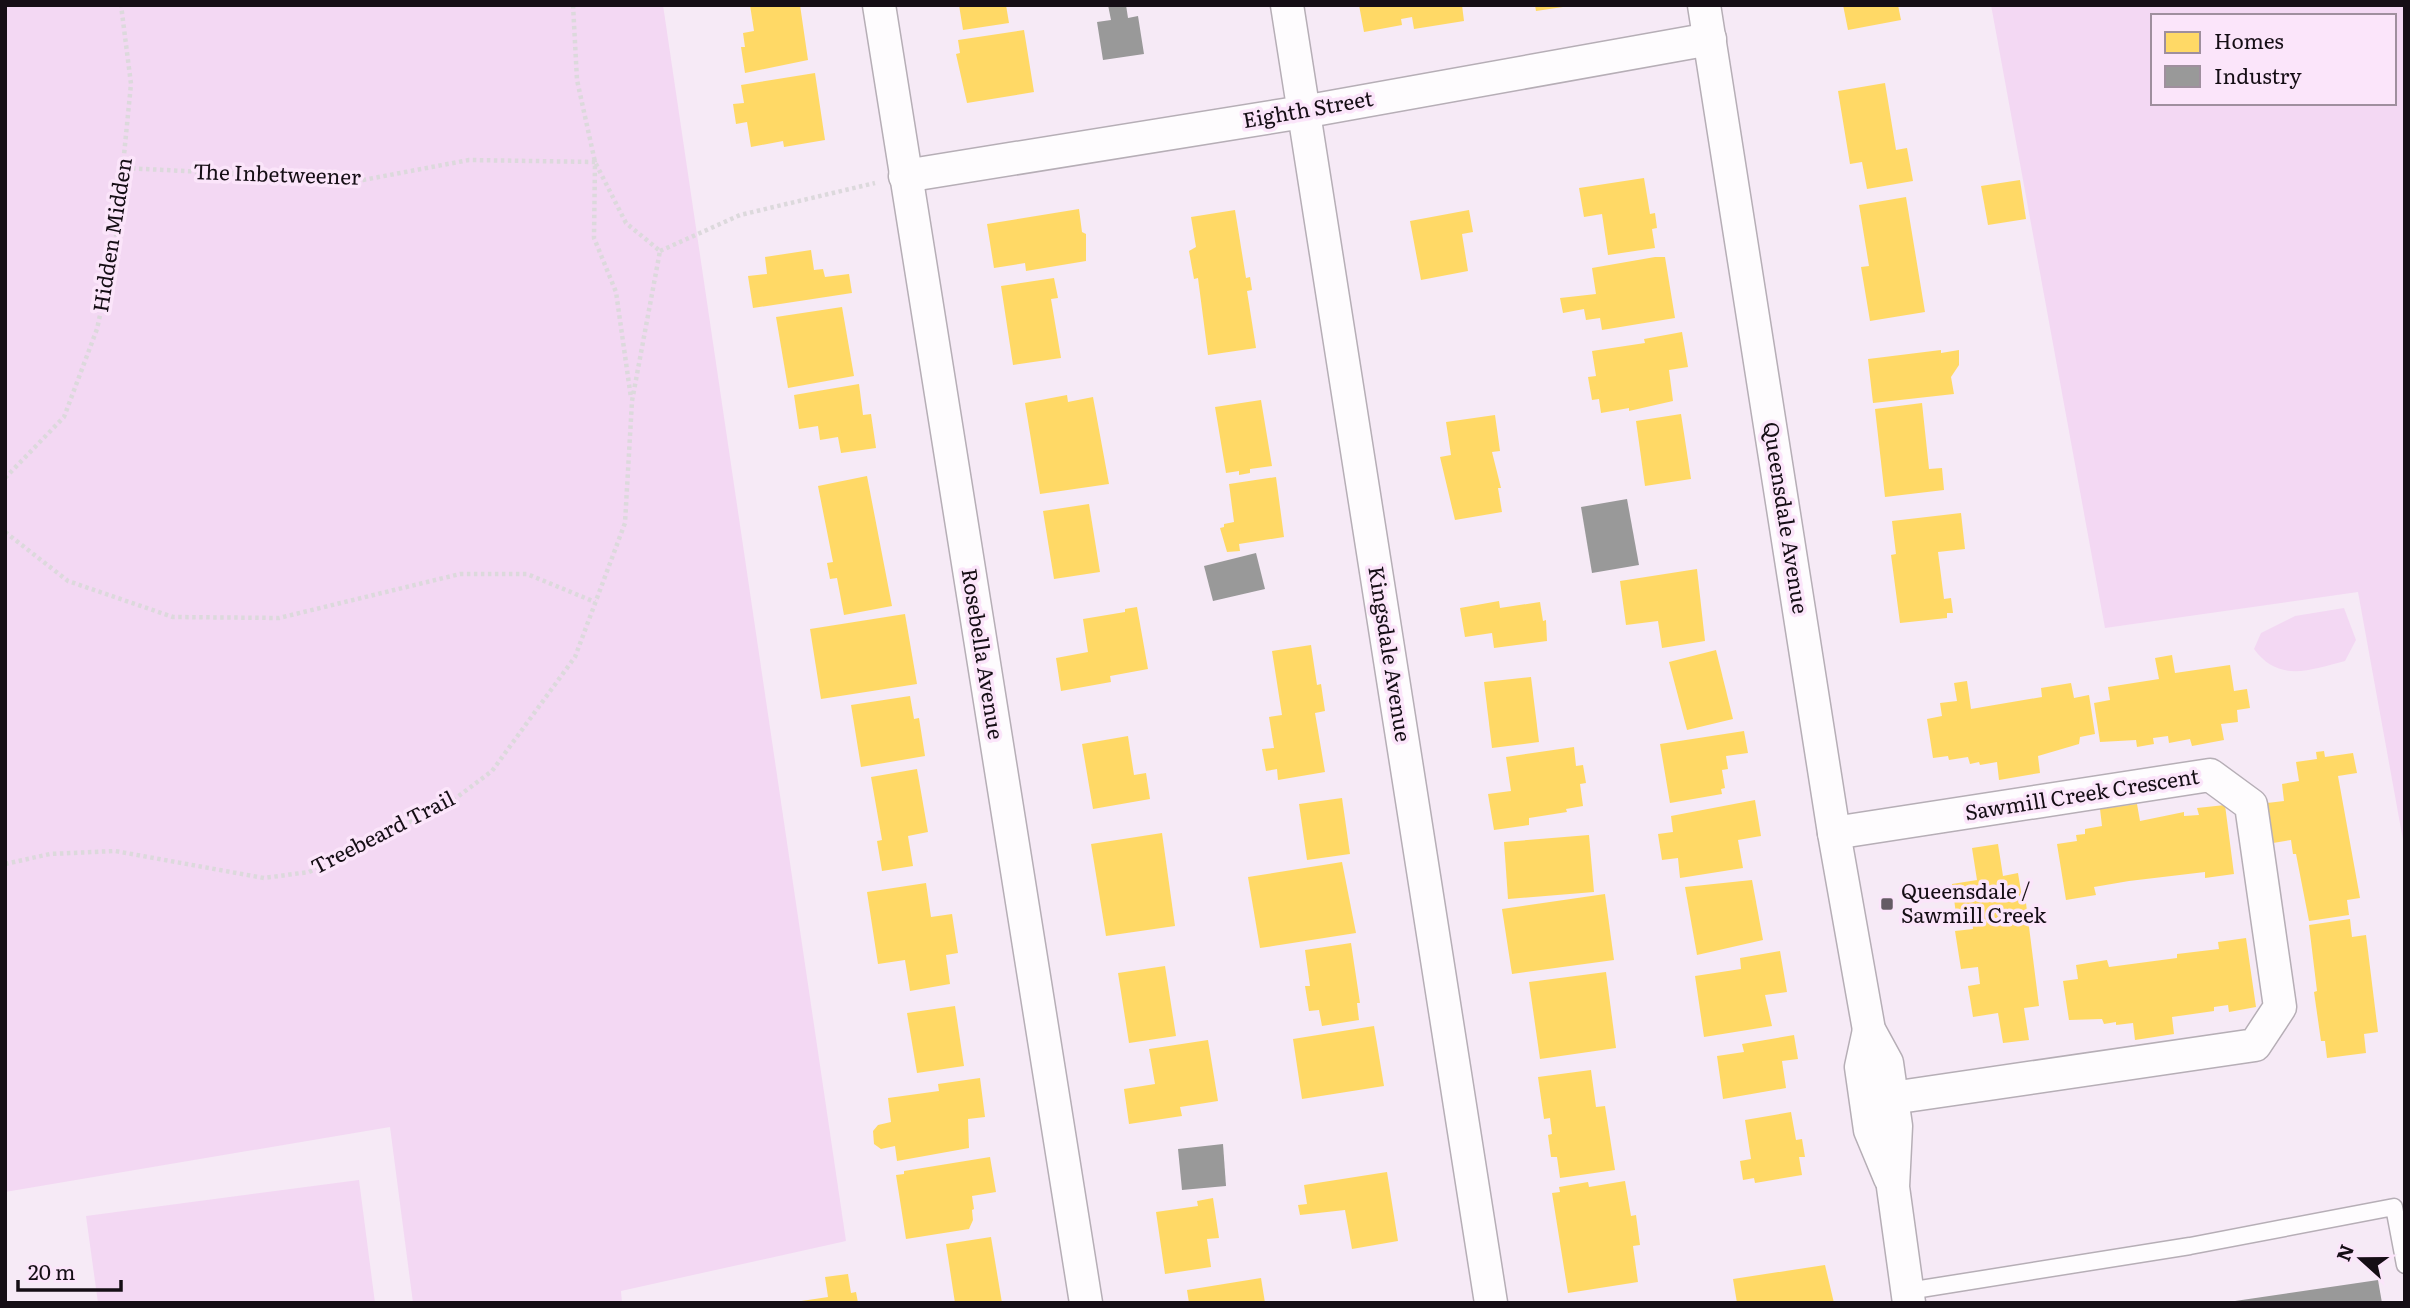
<svg xmlns="http://www.w3.org/2000/svg" width="2410" height="1308" font-family="Literata,serif">
<style>
.green{fill:#f3d8f3;fill-rule:evenodd}
.homes{fill:#ffd966}
.industry{fill:#999}
.lines{fill:none;stroke-linecap:round;stroke-linejoin:round}
.lane-casing{stroke:#b6aeb6;stroke-width:19}
.street-casing{stroke:#b6aeb6;stroke-width:35}
.path{stroke:#dcd9dc;stroke-width:4.5;stroke-dasharray:3.5 3.5;stroke-linecap:butt}
.lane{stroke:#fefcfe;stroke-width:16}
.street{stroke:#fefcfe;stroke-width:32}
.poi-dot{fill:#645b64;stroke:#fbe5fa;stroke-width:2.5}
.labels{text-anchor:middle;stroke-width:7;stroke-linejoin:round;paint-order:stroke}
.street-label{font-size:21px;fill:#150e15;stroke:#fbe5fa}
.poi-label{font-size:21px;fill:#150e15;stroke:#fbe5fa;text-anchor:start}
</style>
<rect width="100%" height="100%" fill="#f6eaf6"/>
<g class="green">
<polygon points="5,5 663,5 846,1241 621,1291 622,1303 413,1303 390,1127 5,1192"/>
<path d="M1991,5H2405V851L2358,592L2105,628ZM2153,16H2394V103H2153Z"/>
<path d="M2344,608L2356,640L2345,661C2310,670 2279,683 2254,649L2261,633L2295,616Z"/>
<polygon points="359,1180 375,1303 98,1303 86,1216"/>
</g>
<g class="homes">
<polygon points="750,5 800,5 808,60 745,73 741,47 745,47 743,33 754,31"/>
<polygon points="959,5 1006,5 1009,23 963,30"/>
<polygon points="1359,5 1462,5 1464,21 1414,29 1412,17 1401,19 1402,25 1364,32"/>
<polygon points="1535,5 1563,5 1563,7 1536,11"/>
<polygon points="1843,5 1898,5 1901,20 1848,30"/>
<polygon points="1024,30 1034,92 967,103 956,54 960,53 958,40"/>
<polygon points="815,73 825,140 784,147 783,141 751,147 747,122 736,124 733,104 744,103 741,85"/>
<polygon points="1885,83 1896,150 1907,148 1913,181 1867,189 1862,162 1850,164 1838,91"/>
<polygon points="1644,178 1650,214 1655,213 1657,228 1652,229 1655,248 1608,255 1602,214 1584,217 1579,188"/>
<polygon points="2020,180 2026,219 1988,225 1981,186"/>
<polygon points="1906,197 1925,312 1870,321 1861,267 1869,266 1859,205"/>
<polygon points="1079,209 1082,232 1086,234 1086,261 1026,271 1025,263 994,268 987,224"/>
<polygon points="1235,210 1246,278 1250,277 1252,290 1247,291 1256,348 1208,355 1198,278 1194,279 1189,251 1196,247 1191,217"/>
<polygon points="1469,210 1473,232 1462,234 1468,271 1421,280 1410,221"/>
<polygon points="811,250 814,270 823,269 825,277 849,274 852,293 753,308 748,276 767,274 765,257"/>
<polygon points="1655,257 1665,257 1675,318 1602,330 1600,318 1586,320 1584,309 1563,313 1560,298 1596,294 1592,268"/>
<polygon points="1054,278 1058,298 1051,299 1061,358 1013,365 1001,286"/>
<polygon points="842,307 854,376 788,388 776,317"/>
<polygon points="1682,332 1688,367 1669,370 1673,401 1629,411 1629,408 1601,413 1599,399 1592,400 1588,377 1596,376 1592,351 1645,343 1644,339"/>
<polygon points="1941,350 1941,353 1959,350 1959,365 1951,377 1954,394 1873,403 1868,359"/>
<polygon points="859,384 863,415 871,414 876,448 841,453 838,437 820,440 818,426 799,429 794,395"/>
<polygon points="1067,395 1068,402 1093,397 1109,484 1040,494 1025,403"/>
<polygon points="1261,400 1272,466 1250,469 1250,473 1239,475 1239,471 1226,473 1215,407"/>
<polygon points="1922,403 1929,469 1942,468 1944,490 1885,497 1875,409"/>
<polygon points="1681,414 1691,479 1645,486 1636,421"/>
<polygon points="1495,415 1500,451 1492,452 1501,488 1498,488 1502,512 1455,520 1440,457 1451,455 1446,422"/>
<polygon points="867,476 892,606 844,615 837,578 830,579 827,563 833,562 818,486"/>
<polygon points="1276,477 1284,537 1239,544 1240,551 1227,552 1220,528 1224,527 1224,524 1234,522 1229,484"/>
<polygon points="1089,504 1100,572 1054,579 1043,511"/>
<polygon points="1961,513 1965,549 1938,552 1944,599 1951,598 1953,613 1947,613 1947,618 1900,623 1891,555 1896,554 1892,521"/>
<polygon points="1697,569 1705,641 1662,648 1658,621 1626,625 1620,581"/>
<polygon points="1499,601 1500,608 1540,602 1543,621 1546,620 1547,641 1494,648 1492,633 1465,637 1460,608"/>
<polygon points="1137,607 1148,669 1110,676 1111,682 1061,691 1056,658 1088,652 1083,619 1125,612 1125,609"/>
<polygon points="905,614 917,684 821,699 810,629"/>
<polygon points="1311,645 1317,685 1321,684 1325,711 1315,713 1325,772 1278,780 1277,769 1266,771 1262,749 1274,748 1269,717 1282,715 1272,651"/>
<polygon points="1716,650 1733,719 1687,730 1669,662"/>
<polygon points="2172,655 2175,673 2230,665 2234,691 2247,689 2250,708 2237,710 2238,722 2221,724 2224,740 2192,746 2190,739 2169,743 2168,736 2153,738 2154,744 2137,747 2136,740 2100,742 2094,703 2110,700 2108,687 2159,679 2155,658"/>
<polygon points="1531,677 1539,742 1492,748 1484,682"/>
<polygon points="1967,681 1971,709 2042,697 2041,688 2071,683 2074,698 2089,695 2095,734 2080,737 2079,744 2038,756 2040,773 1999,780 1997,762 1980,765 1979,762 1970,764 1968,757 1949,760 1948,756 1933,758 1927,719 1942,716 1940,703 1957,701 1954,683"/>
<polygon points="910,696 914,719 919,718 925,756 861,767 851,705"/>
<polygon points="1744,731 1748,753 1726,756 1728,769 1722,770 1725,788 1721,789 1722,794 1670,803 1660,744"/>
<polygon points="1128,736 1134,775 1146,773 1150,799 1093,809 1082,744"/>
<polygon points="1574,747 1576,766 1583,765 1586,783 1580,784 1583,806 1566,809 1567,812 1529,818 1529,825 1494,830 1488,794 1511,791 1506,757"/>
<polygon points="2324,751 2325,757 2353,753 2357,773 2338,776 2360,898 2347,900 2349,915 2309,921 2296,854 2293,854 2291,840 2273,843 2267,803 2284,801 2282,784 2299,781 2296,762 2317,759 2316,752"/>
<polygon points="917,769 928,832 908,836 913,866 882,871 877,841 882,840 871,777"/>
<polygon points="1342,798 1350,854 1307,860 1299,804"/>
<polygon points="1755,800 1761,836 1738,840 1743,868 1680,878 1678,858 1662,860 1658,834 1673,832 1671,816"/>
<polygon points="2137,804 2140,821 2184,812 2184,816 2199,815 2197,808 2225,805 2234,874 2205,878 2205,872 2129,881 2094,887 2096,895 2066,900 2057,844 2077,841 2076,835 2085,834 2085,829 2102,826 2100,809"/>
<polygon points="1162,833 1175,926 1106,936 1091,844"/>
<polygon points="1589,835 1594,892 1508,899 1504,842"/>
<polygon points="1998,844 2003,876 2018,873 2023,904 2026,903 2039,1006 2024,1008 2029,1040 2003,1043 1998,1013 1973,1017 1968,986 1980,984 1978,967 1961,969 1955,931 1973,929 1971,912 1956,914 1952,884 1977,880 1972,848"/>
<polygon points="1342,862 1356,933 1260,948 1248,877"/>
<polygon points="1752,880 1763,940 1697,955 1685,887"/>
<polygon points="926,883 931,917 952,914 958,953 946,955 950,984 910,991 905,960 878,964 867,892"/>
<polygon points="1605,894 1614,960 1512,974 1502,909"/>
<polygon points="2350,919 2352,937 2366,935 2378,1032 2364,1034 2366,1053 2327,1058 2325,1041 2321,1041 2314,992 2317,991 2309,925"/>
<polygon points="2246,938 2256,1007 2229,1012 2228,1005 2214,1007 2214,1011 2172,1017 2174,1034 2135,1040 2133,1023 2116,1025 2116,1022 2104,1024 2102,1019 2069,1020 2063,981 2078,979 2076,965 2107,960 2109,967 2177,958 2177,954 2219,949 2218,942"/>
<polygon points="1351,943 1360,1003 1357,1003 1359,1020 1322,1026 1319,1010 1309,1011 1305,986 1310,986 1305,950"/>
<polygon points="1780,951 1787,992 1765,995 1772,1026 1704,1037 1695,976 1741,969 1740,958"/>
<polygon points="1165,966 1176,1036 1129,1043 1118,973"/>
<polygon points="1606,972 1616,1048 1540,1059 1529,982"/>
<polygon points="955,1006 964,1066 917,1073 907,1013"/>
<polygon points="1374,1026 1384,1086 1302,1099 1293,1039"/>
<polygon points="1794,1035 1798,1059 1782,1061 1786,1088 1723,1099 1717,1056 1744,1052 1742,1044"/>
<polygon points="1208,1040 1218,1101 1180,1107 1182,1116 1129,1124 1124,1089 1155,1084 1149,1049"/>
<polygon points="1591,1070 1596,1107 1605,1106 1615,1170 1560,1178 1557,1157 1551,1157 1548,1135 1552,1134 1550,1118 1544,1119 1538,1077"/>
<polygon points="980,1078 985,1117 968,1119 969,1148 897,1161 895,1146 881,1149 874,1144 873,1131 878,1125 891,1122 888,1098 939,1091 938,1084"/>
<polygon points="1791,1112 1796,1140 1802,1139 1805,1157 1799,1157 1802,1175 1755,1183 1754,1178 1743,1180 1740,1161 1751,1159 1745,1120"/>
<polygon points="990,1157 996,1192 972,1196 974,1209 972,1210 973,1220 969,1229 906,1239 896,1175 904,1174 904,1171"/>
<polygon points="1387,1172 1398,1241 1352,1249 1345,1210 1300,1215 1298,1205 1307,1204 1304,1185"/>
<polygon points="1625,1181 1631,1216 1636,1215 1640,1245 1633,1246 1638,1282 1568,1293 1552,1193 1560,1192 1559,1187 1588,1182 1589,1187"/>
<polygon points="1213,1198 1219,1238 1207,1239 1211,1267 1165,1274 1156,1212 1198,1206 1197,1201"/>
<polygon points="991,1237 1002,1303 955,1303 946,1244"/>
<polygon points="1825,1265 1834,1303 1737,1303 1733,1279"/>
<polygon points="848,1274 851,1293 856,1292 858,1303 788,1303 828,1297 825,1277"/>
<polygon points="1261,1278 1265,1303 1189,1303 1187,1290"/>
</g>
<g class="industry">
<polygon points="1108,5 1126,5 1128,18 1138,16 1144,54 1103,60 1097,22 1111,20"/>
<polygon points="1627,499 1639,565 1592,573 1581,507"/>
<polygon points="1256,553 1265,589 1213,601 1204,566"/>
<polygon points="1223,1144 1226,1186 1182,1190 1178,1149"/>
<polygon points="2378,1280 2382,1303 2235,1303 2235,1301"/>
</g>
<g class="lines">
<g class="lane-casing">
<polyline id="lane" points="1908,1291 2190,1246 2394,1207 2405,1265"/>
</g>
<g class="street-casing">
<g id="street">
<polyline points="879,5 1086,1303"/>
<polyline points="1287,5 1491,1303"/>
<polyline points="1704,5 1834,833 1869,1030 1887,1063 1896,1126 1893,1187 1909,1303"/>
<polyline points="905,176 1303,112 1710,39"/>
<polyline points="1834,833 2210,775 2251,805 2280,1007 2255,1045 1892,1098"/>
<polyline points="1869,1030 1861,1067 1870,1130 1890,1178"/>
</g>
</g>
<g class="path">
<polyline points="573,5 577,80 595,162 626,223 660,251"/>
<polyline points="125,168 363,180 469,160 595,162 594,238 616,292 631,398"/>
<polyline points="660,251 740,215 875,183"/>
<polyline points="5,478 64,417 97,329 115,246 131,84 121,5"/>
<polyline points="5,532 68,581 173,617 279,618 460,574 527,574 595,602"/>
<polyline points="5,864 50,854 115,851 264,878 309,872 452,801 492,771 575,657 625,523 632,401 660,251"/>
</g>
<use href="#lane" class="lane"/>
<use href="#street" class="street"/>
</g>
<rect class="poi-dot" x="1880" y="897" width="14" height="14" rx="3.5"/>
<g class="labels">
<g class="street-label">
<text transform="translate(1308 110) rotate(-10)" y="7">Eighth Street</text>
<text transform="translate(277 175) rotate(2)" y="7">The Inbetweener</text>
<text transform="translate(113 235) rotate(-81)" y="7">Hidden Midden</text>
<text transform="translate(1785 518) rotate(81)" y="7">Queensdale Avenue</text>
<text transform="translate(982 654) rotate(81)" y="7">Rosebella Avenue</text>
<text transform="translate(1389 654) rotate(81)" y="7">Kingsdale Avenue</text>
<text transform="translate(2082 795) rotate(-9)" y="7">Sawmill Creek Crescent</text>
<text transform="translate(383 833) rotate(-27)" y="7">Treebeard Trail</text>
</g>
<g class="poi-label">
<text x="1901" y="899">Queensdale /<tspan x="1901" dy="24">Sawmill Creek</tspan></text>
</g>
</g>
<rect width="2410" height="1308" fill="none" stroke="#150e15" stroke-width="14"/>
<rect x="2151" y="14" width="245" height="91" fill="#fbe5fa" stroke="#9f8f9e" stroke-width="2"/>
<rect x="2165" y="32" width="35" height="21" fill="#ffd966" stroke="#9f8f9e" stroke-width="2"/>
<text x="2214" y="49" font-size="21" fill="#150e15">Homes</text>
<rect x="2165" y="66" width="35" height="21" fill="#999999" stroke="#9f8f9e" stroke-width="2"/>
<text x="2214" y="84" font-size="21" fill="#150e15">Industry</text>
<g transform="translate(2361 1259) rotate(291)" stroke="#fbe5fa" stroke-width="5" paint-order="stroke">
<path d="M0-5L12 26L0 18L-12 26Z" fill="#150e15"/>
<text y="-10" font-size="19" font-weight="bold" text-anchor="middle" fill="#150e15">N</text>
</g>
<path d="M18 1280v10h103v-10" fill="none" stroke="#150e15" stroke-width="3.5"/>
<text x="28" y="1280" font-size="21" fill="#150e15" stroke="#fbe5fa" stroke-width="5" paint-order="stroke">20 m</text>
</svg>
